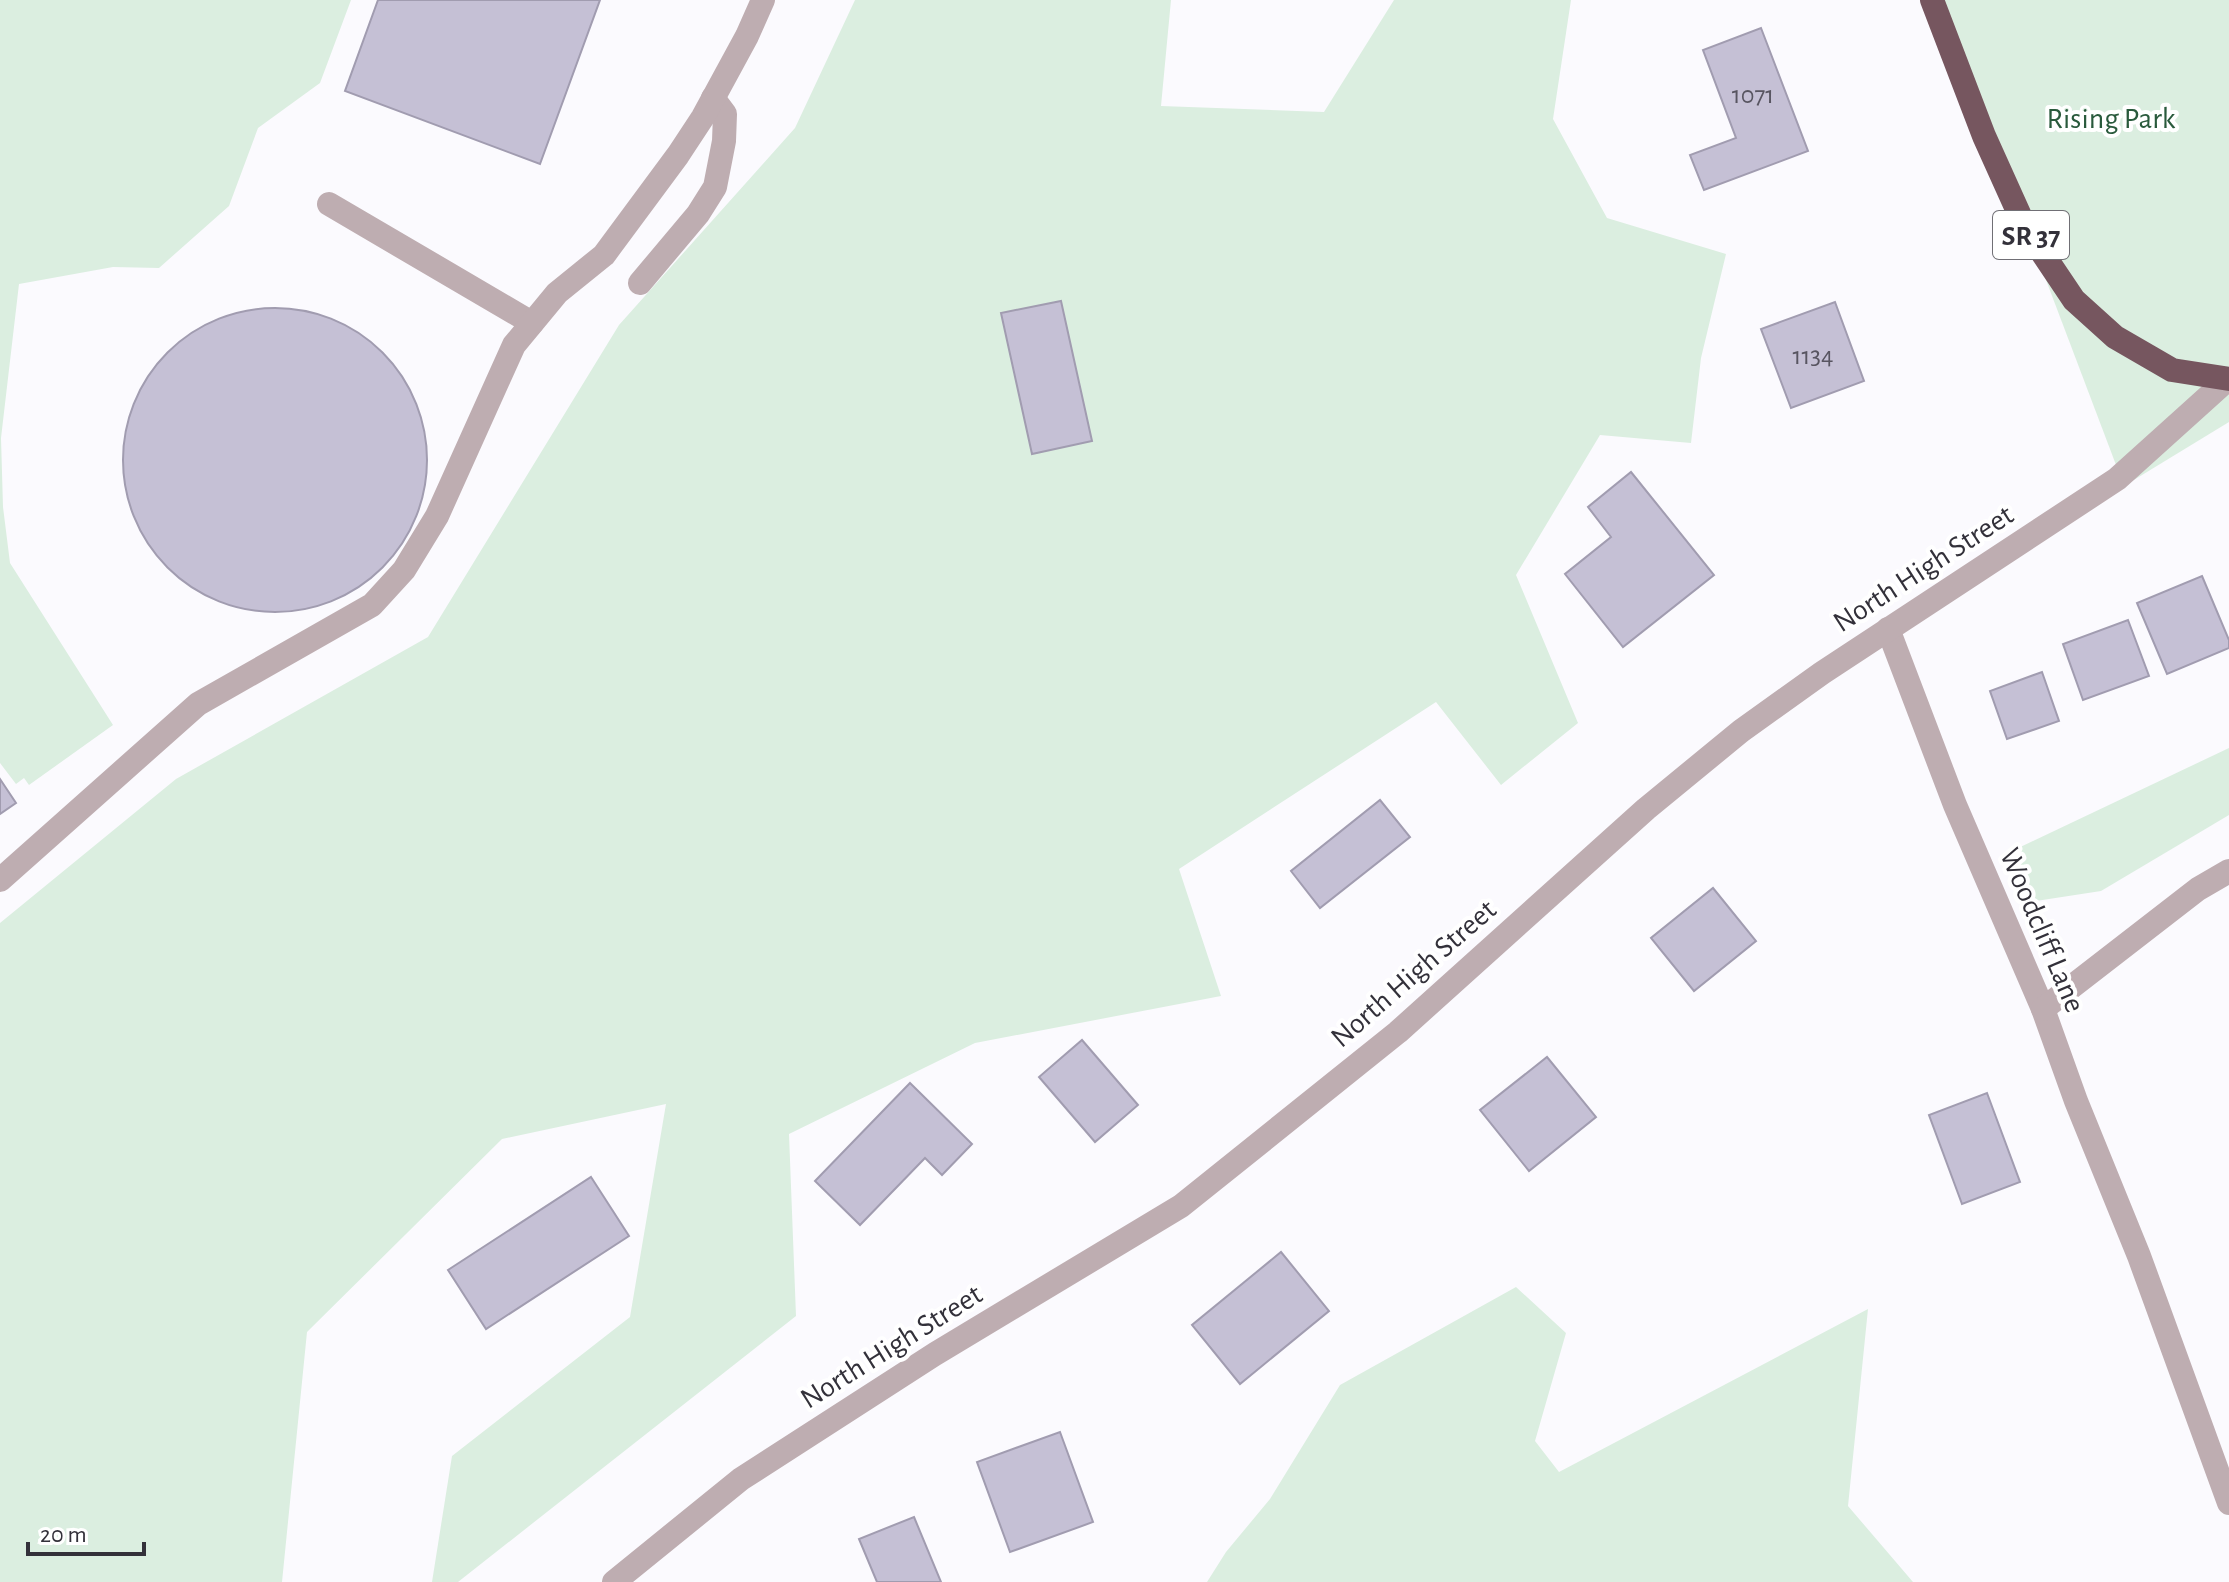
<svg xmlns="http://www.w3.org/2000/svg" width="2229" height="1582" font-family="'Alegreya Sans',sans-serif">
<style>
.green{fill:#dbeee0}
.building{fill:#c5c0d5;stroke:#a19cb0;stroke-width:2}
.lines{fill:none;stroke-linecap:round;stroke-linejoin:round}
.minor{stroke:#beadb1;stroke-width:24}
.highway{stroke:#76565f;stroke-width:24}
.labels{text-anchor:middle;stroke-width:8;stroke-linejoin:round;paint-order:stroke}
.number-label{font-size:26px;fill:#585561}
.shield{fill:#fff;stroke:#706f75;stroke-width:2}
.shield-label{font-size:28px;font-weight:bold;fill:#33313a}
.park-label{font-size:30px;fill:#295a3c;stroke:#fff}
.street-label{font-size:30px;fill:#33313a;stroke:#fff}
</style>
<rect width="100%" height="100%" fill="#fbfafe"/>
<g class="green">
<polygon points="0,0 351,0 320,83 258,128 229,206 159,268 113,267 19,284 1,438 3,507 10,563 113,725 29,785 24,778 16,784 0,763"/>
<polygon points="855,0 1171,0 1161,106 1324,112 1394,0 1571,0 1553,119 1607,218 1726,254 1701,358 1691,443 1600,435 1516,575 1578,723 1501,785 1436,702 1179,869 1221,996 975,1043 789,1134 796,1316 458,1582 432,1582 452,1456 630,1317 666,1104 502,1139 307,1332 282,1582 0,1582 0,923 176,779 428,637 619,325 795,128"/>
<polygon points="1940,0 2229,0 2229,422 2124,486"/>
<polygon points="2229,748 2229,815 2101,891 2036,901 2014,850"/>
<polygon points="1516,1287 1566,1333 1535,1441 1559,1472 1868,1309 1848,1506 1913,1582 1207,1582 1226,1552 1270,1499 1340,1385"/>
</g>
<g class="building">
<polygon points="378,0 600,0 540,164 345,91"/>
<polygon points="1761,28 1808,151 1704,190 1690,155 1736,138 1703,50"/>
<polygon points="1061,301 1092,441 1032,454 1001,313"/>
<polygon points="1835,302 1864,381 1791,408 1761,329"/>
<circle cx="275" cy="460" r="152"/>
<polygon points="1631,472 1714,575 1623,647 1565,574 1611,537 1588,507"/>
<polygon points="2202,576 2229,640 2229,648 2167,674 2137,603"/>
<polygon points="2128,620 2149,676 2083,700 2063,644"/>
<polygon points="2042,672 2059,721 2007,739 1990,691"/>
<polygon points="0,779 16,803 0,814"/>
<polygon points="1380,800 1410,837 1320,908 1291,871"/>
<polygon points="1713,888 1756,941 1694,991 1651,938"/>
<polygon points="1082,1040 1138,1105 1095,1142 1039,1077"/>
<polygon points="1547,1057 1596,1117 1529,1171 1480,1110"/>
<polygon points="910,1083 972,1144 942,1175 925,1158 860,1225 815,1181"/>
<polygon points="1987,1093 2020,1182 1962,1204 1929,1115"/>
<polygon points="591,1177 629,1236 486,1329 448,1270"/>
<polygon points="1281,1252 1329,1311 1240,1384 1192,1325"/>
<polygon points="1060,1432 1093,1522 1010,1552 977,1462"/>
<polygon points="914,1517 941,1582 877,1582 859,1539"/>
</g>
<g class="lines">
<g class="minor">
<polyline points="329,204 532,323"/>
<polyline points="640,283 698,214 715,187 724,141 725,114 713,98"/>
<polyline points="1888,629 1955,805 2043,1009 2076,1101 2139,1256 2229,1503"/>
<polyline points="0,880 198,704 372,605 404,570 437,516 514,345 557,293 604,255 678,155 703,117 747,36 763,0"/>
<polyline points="2043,1009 2198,889 2229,871"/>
<polyline points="614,1582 741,1479 935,1354 1181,1206 1398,1032 1646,809 1741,731 1822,673 2117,479 2228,379"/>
</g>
<polyline class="highway" points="1932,0 1984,136 2025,227 2074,300 2115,337 2172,370 2229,379"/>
</g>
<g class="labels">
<g class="number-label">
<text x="1753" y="103">1071</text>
<text x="1813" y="364">1134</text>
</g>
<rect class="shield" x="1993" y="211" width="76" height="48" rx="6"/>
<g class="shield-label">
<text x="2031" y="245">SR 37</text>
</g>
<g class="park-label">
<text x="2111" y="128">Rising Park</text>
</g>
<g class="street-label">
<text transform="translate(1923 568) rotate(-33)" y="10">North High Street</text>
<text transform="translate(2043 930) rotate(67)" y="10">Woodcliff Lane</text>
<text transform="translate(1413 973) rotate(-41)" y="10">North High Street</text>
<text transform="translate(891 1346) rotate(-32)" y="10">North High Street</text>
</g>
</g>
<path d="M28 1542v12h116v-12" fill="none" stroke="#33313a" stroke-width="4"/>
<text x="40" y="1542" font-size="24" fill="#33313a" stroke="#ffffff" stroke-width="6" paint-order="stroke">20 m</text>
</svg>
